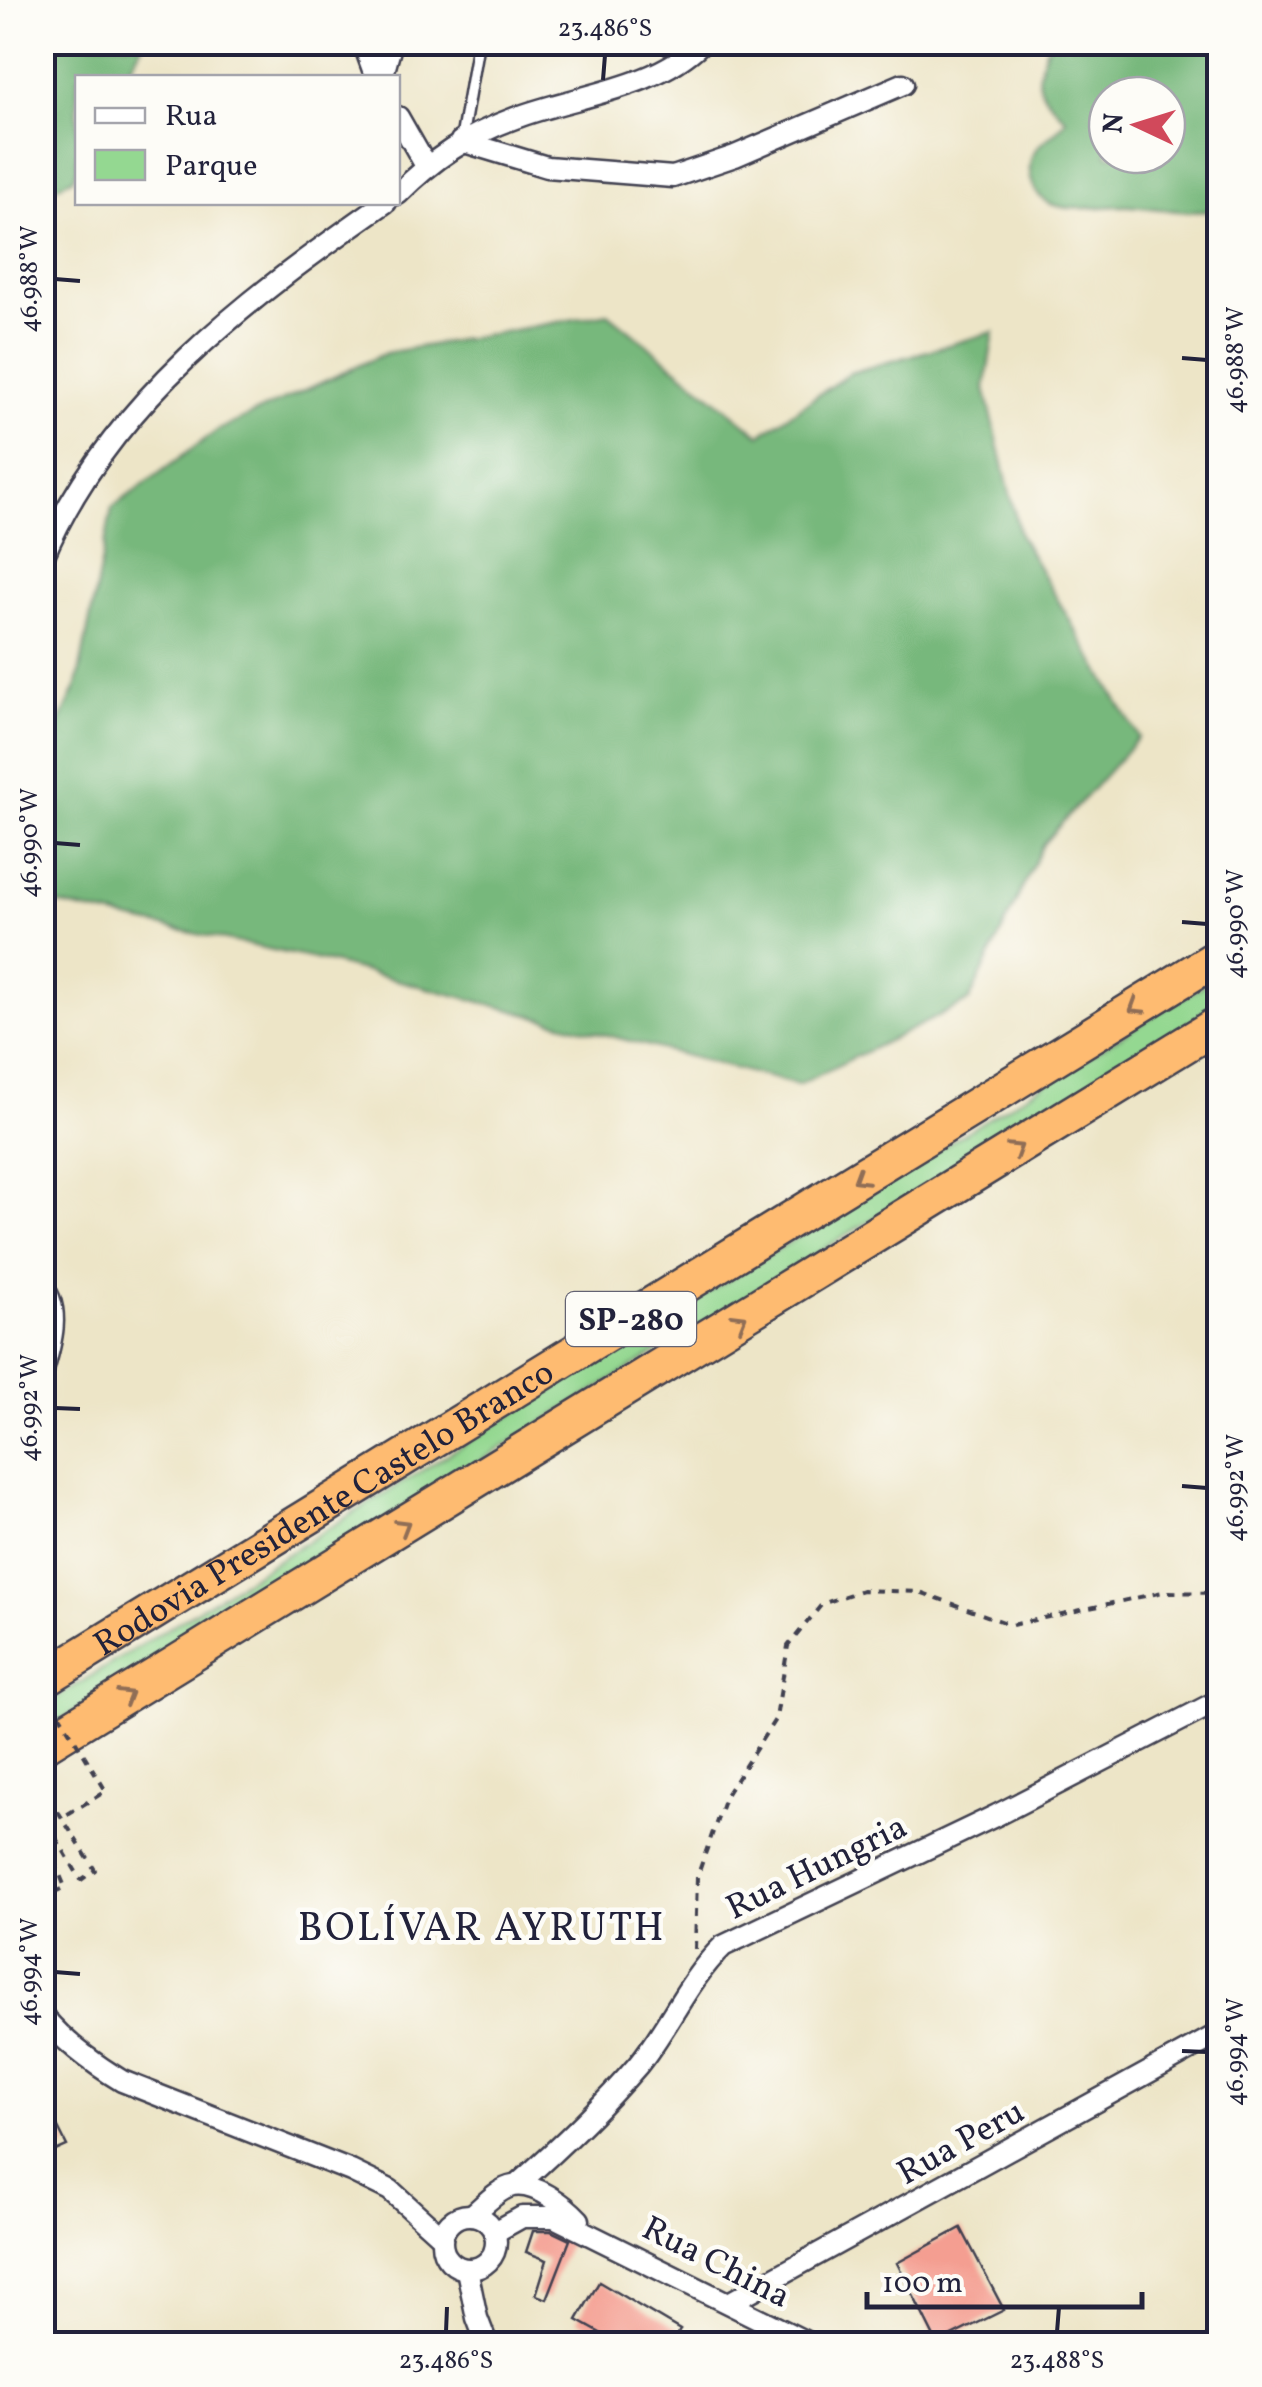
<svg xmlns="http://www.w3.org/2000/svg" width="1262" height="2387" font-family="Vollkorn,serif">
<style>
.green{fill:#94d891;stroke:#5b7d66;stroke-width:2.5}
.forest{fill:#77b87b;stroke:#4c6d5b;stroke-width:2.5;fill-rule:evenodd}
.building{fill:#f49e91}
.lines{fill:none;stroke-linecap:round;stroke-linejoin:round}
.service-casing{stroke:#403f50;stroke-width:15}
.minor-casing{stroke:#403f50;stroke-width:25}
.motorway-casing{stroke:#403f50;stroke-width:40}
.path{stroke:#403f50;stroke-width:4;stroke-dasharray:8 8;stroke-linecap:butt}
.service{stroke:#fff;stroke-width:10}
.minor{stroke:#fff;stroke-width:20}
.motorway{stroke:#febb71;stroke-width:35}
.path-bridge{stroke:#403f50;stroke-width:4;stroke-dasharray:8 8;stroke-linecap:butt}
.oneway{stroke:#906e56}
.ticks{fill:none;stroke:#22223b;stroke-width:4}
.labels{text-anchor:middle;stroke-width:9;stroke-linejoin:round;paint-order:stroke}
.shield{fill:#fdfcf7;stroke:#646373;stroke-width:2.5}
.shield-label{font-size:32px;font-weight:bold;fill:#22223b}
.street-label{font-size:35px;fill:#22223b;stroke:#fdfcf7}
.quarter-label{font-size:40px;letter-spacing:2.5px;fill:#22223b;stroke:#fdfcf7}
.neatline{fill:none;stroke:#22223b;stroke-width:4}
.ticks-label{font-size:25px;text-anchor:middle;fill:#22223b}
</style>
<rect width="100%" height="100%" fill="#fdfcf7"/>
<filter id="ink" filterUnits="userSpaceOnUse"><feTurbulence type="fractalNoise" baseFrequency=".01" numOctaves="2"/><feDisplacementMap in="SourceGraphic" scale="20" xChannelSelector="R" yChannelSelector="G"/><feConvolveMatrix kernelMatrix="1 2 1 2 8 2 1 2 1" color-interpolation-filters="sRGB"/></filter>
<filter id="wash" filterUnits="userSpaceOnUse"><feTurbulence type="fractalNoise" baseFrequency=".0048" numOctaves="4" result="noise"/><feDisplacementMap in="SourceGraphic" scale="40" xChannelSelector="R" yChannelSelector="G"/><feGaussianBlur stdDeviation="2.25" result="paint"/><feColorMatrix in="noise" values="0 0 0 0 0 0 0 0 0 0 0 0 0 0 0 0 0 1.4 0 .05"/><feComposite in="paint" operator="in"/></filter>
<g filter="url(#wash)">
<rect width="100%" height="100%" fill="#ede5c7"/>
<polygon class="green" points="1219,975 1219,1005 43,1731 43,1707 67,1691"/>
<g class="forest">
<polygon points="43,42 143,43 125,77 78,78 77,169 73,178 43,193"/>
<path d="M1049,42L1219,43L1212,79L1219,81V209C1188,216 1160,208 1128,206C1104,205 1074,213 1051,204C1034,197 1027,176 1031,159C1036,141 1058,135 1066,119C1035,86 1031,87 1049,42ZM1107,95H1167V155H1107Z"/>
<polygon points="608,313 760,435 850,373 994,332 985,388 1020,536 1139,737 1043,844 969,1001 798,1085 324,961 43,901 43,758 77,685 112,508 218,430 386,353"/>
</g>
<g id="blocks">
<g class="building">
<polygon points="42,2096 67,2146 42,2157"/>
<polygon points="961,2228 1004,2310 937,2343 897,2263"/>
<polygon points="533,2231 551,2231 570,2240 547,2299 536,2295 547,2260 526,2252"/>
<polygon points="599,2282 680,2330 672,2344 620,2344 577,2320"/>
</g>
</g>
</g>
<g filter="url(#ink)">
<use href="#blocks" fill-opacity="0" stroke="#403f50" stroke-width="2.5"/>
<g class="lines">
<g class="service-casing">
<polyline id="service" points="461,141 478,42"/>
</g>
<g class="minor-casing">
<g id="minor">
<polyline points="363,42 376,78"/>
<polyline points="382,78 392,42"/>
<polyline points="398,117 426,166"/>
<polyline points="461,141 547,167 673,177 735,156 903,84"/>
<path d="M398,194C433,159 468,135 515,118C575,95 654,90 702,42"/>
<path d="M42,560C107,403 251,296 386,202"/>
<path d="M42,1286C62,1310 50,1347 42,1374"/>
<path d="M42,2015C65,2043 92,2063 122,2081L351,2171L390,2190L442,2237"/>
<path d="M517,2185C559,2148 601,2108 638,2065C669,2027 687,1981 723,1946L997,1815L1220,1700"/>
<circle cx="469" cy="2242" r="27"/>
<path d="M472,2215C483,2206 499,2188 513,2186C535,2182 565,2205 579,2220"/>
<polyline points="495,2232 522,2217 554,2217 810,2344"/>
<polyline points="467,2270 477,2318 487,2344"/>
<polyline points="729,2303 1220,2033"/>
<polyline points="1214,2344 1220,2343"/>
</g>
</g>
<g class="motorway-casing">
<g id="motorway">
<path id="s1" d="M42,1680L1220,956"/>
<polyline points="42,1746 1220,1023"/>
</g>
</g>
<g class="path">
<polyline points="42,1818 59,1813 95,1870 81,1880 50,1828 42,1830"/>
<polyline points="42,1832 65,1887 57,1891 42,1862"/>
<polyline points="695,1949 697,1877 726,1795 776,1718 788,1646 822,1604 862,1590 920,1592 1012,1625 1163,1592 1220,1593"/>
</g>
<use href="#service" class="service"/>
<use href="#minor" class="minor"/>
<use href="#motorway" class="motorway"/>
<polyline class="path-bridge" points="42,1686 106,1791 61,1818"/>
</g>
<defs><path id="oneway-chevron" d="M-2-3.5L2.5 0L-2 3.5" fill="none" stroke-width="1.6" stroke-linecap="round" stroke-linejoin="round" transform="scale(2.5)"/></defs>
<g class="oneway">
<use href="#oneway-chevron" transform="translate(1136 1007) rotate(148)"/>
<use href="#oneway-chevron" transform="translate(1016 1149) rotate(-32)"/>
<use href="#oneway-chevron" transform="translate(860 1178) rotate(148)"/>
<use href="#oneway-chevron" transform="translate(740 1320) rotate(-31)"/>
<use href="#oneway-chevron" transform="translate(403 1526) rotate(-31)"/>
<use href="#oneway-chevron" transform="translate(126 1696) rotate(-31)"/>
</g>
</g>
<path class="ticks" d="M603,80L605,55M55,279L80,281M1182,358L1207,360M55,843L80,845M1182,922L1207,924M55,1408L80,1409M1182,1486L1207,1488M55,1972L80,1974M1182,2051L1207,2052M446,2332L447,2307M1057,2332L1059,2307"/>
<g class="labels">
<rect class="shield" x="566" y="1292" width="130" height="54" rx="8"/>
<g class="shield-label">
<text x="631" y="1330">SP-280</text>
</g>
<g class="street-label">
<text dy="12" stroke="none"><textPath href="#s1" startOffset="330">Rodovia Presidente Castelo Branco</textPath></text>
<text transform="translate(816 1866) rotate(-26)" y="12">Rua Hungria</text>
<text transform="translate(960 2141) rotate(-29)" y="12">Rua Peru</text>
<text transform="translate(717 2261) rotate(27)" y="12">Rua China</text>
</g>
<g class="quarter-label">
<text x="482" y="1940">BOLÍVAR AYRUTH</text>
</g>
</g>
<rect width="1262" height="2387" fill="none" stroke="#fdfcf7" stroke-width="110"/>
<rect x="75" y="75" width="325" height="130" fill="#fdfcf7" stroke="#a5a5ac" stroke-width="2.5"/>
<rect x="95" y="108" width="50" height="15" fill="#ffffff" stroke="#a5a5ac" stroke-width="2.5"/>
<text x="165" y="125" font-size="30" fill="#22223b">Rua</text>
<rect x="95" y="150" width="50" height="30" fill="#94d891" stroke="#a5a5ac" stroke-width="2.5"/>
<text x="165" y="175" font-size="30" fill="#22223b">Parque</text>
<g transform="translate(1137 125) rotate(274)"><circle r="48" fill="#fdfcf7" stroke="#a5a5ac" stroke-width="2.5"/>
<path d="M0-8L18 38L0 25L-18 38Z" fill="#d1495b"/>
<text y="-15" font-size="28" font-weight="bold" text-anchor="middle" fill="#22223b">N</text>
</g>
<path d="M867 2292v15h275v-15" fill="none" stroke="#22223b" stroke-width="5"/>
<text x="882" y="2292" font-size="30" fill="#22223b" stroke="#fdfcf7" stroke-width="8" paint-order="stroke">100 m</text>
<rect x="55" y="55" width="1152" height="2277" class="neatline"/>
<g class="ticks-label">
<text x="605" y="36">23.486°S</text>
<text transform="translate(28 279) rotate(-90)" y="9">46.988°W</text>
<text transform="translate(1234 360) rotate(-90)" y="9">46.988°W</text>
<text transform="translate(28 843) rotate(-90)" y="9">46.990°W</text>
<text transform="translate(1234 924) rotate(-90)" y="9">46.990°W</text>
<text transform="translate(28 1408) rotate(-90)" y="9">46.992°W</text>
<text transform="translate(1234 1488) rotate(-90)" y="9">46.992°W</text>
<text transform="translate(28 1972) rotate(-90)" y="9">46.994°W</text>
<text transform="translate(1234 2052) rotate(-90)" y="9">46.994°W</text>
<text x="446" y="2368">23.486°S</text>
<text x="1057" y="2368">23.488°S</text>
</g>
</svg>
